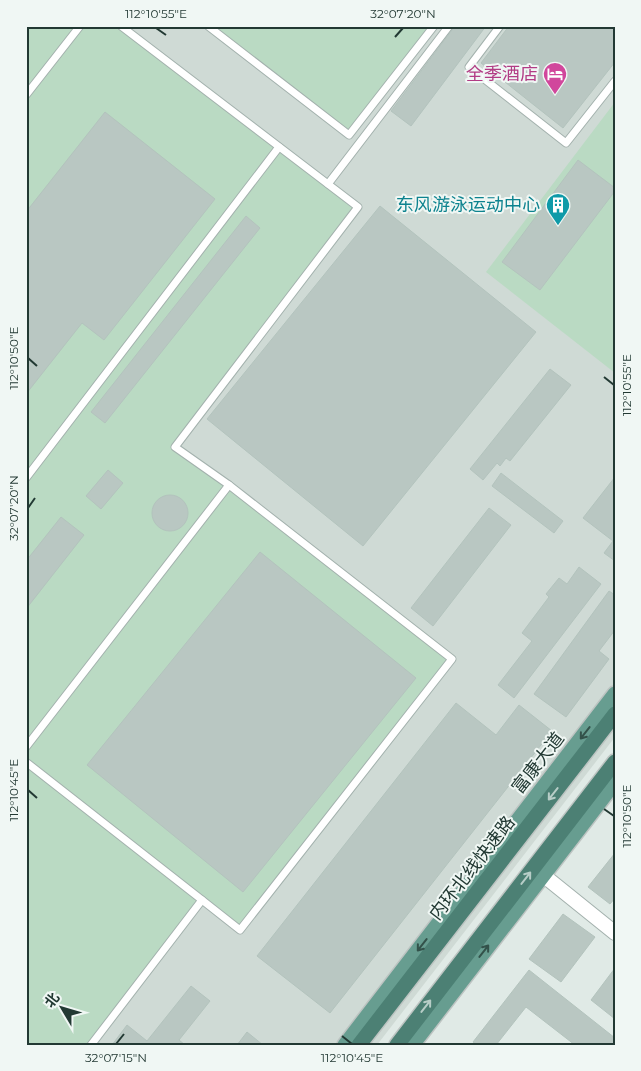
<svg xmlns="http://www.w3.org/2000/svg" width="641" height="1071" font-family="Montserrat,'Noto Sans SC',sans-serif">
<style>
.built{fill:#cfdad5}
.green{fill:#badac3}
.building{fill:#b9c7c2;stroke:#b3c3bd}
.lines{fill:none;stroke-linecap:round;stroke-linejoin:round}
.service-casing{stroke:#a3b1ad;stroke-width:9}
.minor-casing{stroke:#a3b1ad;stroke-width:16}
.primary-casing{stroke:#bdc4c2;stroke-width:18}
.trunk-casing{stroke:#bdc4c2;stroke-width:18}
.service{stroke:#fff;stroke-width:7}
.minor{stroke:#fff;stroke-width:14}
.primary{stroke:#679d90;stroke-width:15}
.trunk{stroke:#4c8074;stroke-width:15}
.oneway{stroke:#33524a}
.oneway2{stroke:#b7cdc7}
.ticks{fill:none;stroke:#223933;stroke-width:2}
.labels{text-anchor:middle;stroke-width:4;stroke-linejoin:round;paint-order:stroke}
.hotel-label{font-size:18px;fill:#b23c85;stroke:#f0f7f4;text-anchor:end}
.culture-label{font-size:18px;fill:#0d838f;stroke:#f0f7f4;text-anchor:end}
.street-label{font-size:18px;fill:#223933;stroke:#f0f7f4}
.neatline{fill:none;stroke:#223933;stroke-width:2}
.ticks-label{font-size:12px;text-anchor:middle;fill:#223933}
</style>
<rect width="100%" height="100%" fill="#e0eae6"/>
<polygon class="built" points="26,26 615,26 615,737 377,1045 26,1045"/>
<g class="green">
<polygon points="26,26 121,26 358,207 175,447 452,659 240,930 203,900 91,1045 26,1045"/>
<polygon points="208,26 434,26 349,135"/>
<polygon points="615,102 615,373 486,272"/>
</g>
<g class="building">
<polygon points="455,26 486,26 411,126 391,111"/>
<polygon points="509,26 615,26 615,62 563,128 481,63"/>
<polygon points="105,112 215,199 104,340 82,323 26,394 26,212"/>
<polygon points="578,160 615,188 615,191 540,290 502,262"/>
<polygon points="380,206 536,332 363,546 207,419"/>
<polygon points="246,216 260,228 105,423 91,412"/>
<polygon points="550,369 571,385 510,461 506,458 500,466 497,463 483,480 470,469"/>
<polygon points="108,470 123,483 101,509 86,496"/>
<polygon points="501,473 563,521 554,533 492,486"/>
<polygon points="615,477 615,561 604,553 613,541 583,518"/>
<circle cx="170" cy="513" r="18"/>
<polygon points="489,508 511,525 433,626 411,608"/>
<polygon points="61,517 84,535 26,609 26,561"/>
<polygon points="260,552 416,678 243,892 87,765"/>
<polygon points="579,567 601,584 514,698 498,685 532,641 522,633 549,597 546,594 559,578 567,584"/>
<polygon points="609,591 615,595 615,630 599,651 609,659 566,717 534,694"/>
<polygon points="456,703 496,735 519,705 552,731 330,1013 257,956"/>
<polygon points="615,853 615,898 610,904 588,887"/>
<polygon points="563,914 595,937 561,982 529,959"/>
<polygon points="615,968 615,1019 591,1000"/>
<polygon points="529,970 615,1038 615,1045 575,1045 526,1007 496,1045 477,1045 473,1042"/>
<polygon points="191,986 210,1001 179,1040 185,1045 112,1045 127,1025 147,1041"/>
<polygon points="247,1032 263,1045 237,1045"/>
</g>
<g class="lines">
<g class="service-casing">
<g id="service">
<polyline points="208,26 349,135 434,26"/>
<polyline points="500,26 469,67 566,143 615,81"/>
<polyline points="26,95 80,26"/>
<polyline points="328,184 449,26"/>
<polyline points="26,478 279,147"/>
<polyline points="26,747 229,485 175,447 358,207 121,26"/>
<polyline points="26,762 202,900 91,1045"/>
<polyline points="202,900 240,930 452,659 229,485"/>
</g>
</g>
<g class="minor-casing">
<polyline id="minor" points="543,875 615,933"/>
</g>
<g class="primary-casing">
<g id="primary">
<polyline points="345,1045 615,694"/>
<polyline points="412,1045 615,782"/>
</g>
</g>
<g class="trunk-casing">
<g id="trunk">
<polyline points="359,1045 615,714"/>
<polyline points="397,1045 615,762"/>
</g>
</g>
<use href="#service" class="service"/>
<use href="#minor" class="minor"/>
<use href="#primary" class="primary"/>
<use href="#trunk" class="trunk"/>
</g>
<defs><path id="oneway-shaft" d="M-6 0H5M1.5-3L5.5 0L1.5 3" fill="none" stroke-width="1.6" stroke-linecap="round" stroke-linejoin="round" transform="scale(1.25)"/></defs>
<g class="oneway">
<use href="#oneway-shaft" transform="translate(585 733) rotate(128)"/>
<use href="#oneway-shaft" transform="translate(422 945) rotate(128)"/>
<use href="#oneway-shaft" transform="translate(484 951) rotate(-52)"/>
</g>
<g class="oneway2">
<use href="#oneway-shaft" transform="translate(553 794) rotate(128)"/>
<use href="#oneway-shaft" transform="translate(526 878) rotate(-52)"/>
<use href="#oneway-shaft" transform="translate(426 1006) rotate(-52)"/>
</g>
<path class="ticks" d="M156,28L166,35M395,37L403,28M28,358L37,366M604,377L614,385M28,508L35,498M28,790L37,798M604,809L614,816M342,1036L352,1044M116,1044L124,1034"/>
<defs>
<g id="hotel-pin" transform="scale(1.25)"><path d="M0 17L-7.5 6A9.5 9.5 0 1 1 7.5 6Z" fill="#d1479c" stroke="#f0f7f4"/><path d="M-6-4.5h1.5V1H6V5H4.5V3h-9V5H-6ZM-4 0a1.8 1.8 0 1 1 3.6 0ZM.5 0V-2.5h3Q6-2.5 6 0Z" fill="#fff"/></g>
<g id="building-pin" transform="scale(1.25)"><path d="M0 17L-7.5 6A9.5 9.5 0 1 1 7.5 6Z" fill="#0f9aa8" stroke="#f0f7f4"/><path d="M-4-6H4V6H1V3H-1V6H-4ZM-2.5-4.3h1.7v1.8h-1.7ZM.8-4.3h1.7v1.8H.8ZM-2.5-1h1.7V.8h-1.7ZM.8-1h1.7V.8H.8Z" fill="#fff"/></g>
</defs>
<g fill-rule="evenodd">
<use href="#hotel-pin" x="555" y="74"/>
<use href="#building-pin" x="558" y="205"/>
</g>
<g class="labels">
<g class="hotel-label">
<text x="538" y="80">全季酒店</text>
</g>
<g class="culture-label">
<text x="540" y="211">东风游泳运动中心</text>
</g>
<g class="street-label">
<text transform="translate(538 763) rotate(-52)" y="6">富康大道</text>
<text transform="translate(472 868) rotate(-52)" y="6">内环北线快速路</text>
</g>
</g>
<rect width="641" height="1071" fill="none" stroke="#f0f7f4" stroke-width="55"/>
<g transform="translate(62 1008) rotate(308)" stroke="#f0f7f4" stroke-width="4" paint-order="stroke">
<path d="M0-4L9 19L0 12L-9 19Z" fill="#223933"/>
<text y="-8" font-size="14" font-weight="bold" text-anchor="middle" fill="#223933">北</text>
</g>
<rect x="28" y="28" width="586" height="1016" class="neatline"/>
<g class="ticks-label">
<text x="156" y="18">112°10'55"E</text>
<text x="403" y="18">32°07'20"N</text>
<text transform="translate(14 358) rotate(-90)" y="4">112°10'50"E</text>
<text transform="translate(627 385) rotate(-90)" y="4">112°10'55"E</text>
<text transform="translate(14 508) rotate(-90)" y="4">32°07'20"N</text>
<text transform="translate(14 790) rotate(-90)" y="4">112°10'45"E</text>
<text transform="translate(627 816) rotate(-90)" y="4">112°10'50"E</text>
<text x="116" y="1062">32°07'15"N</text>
<text x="352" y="1062">112°10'45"E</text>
</g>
</svg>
